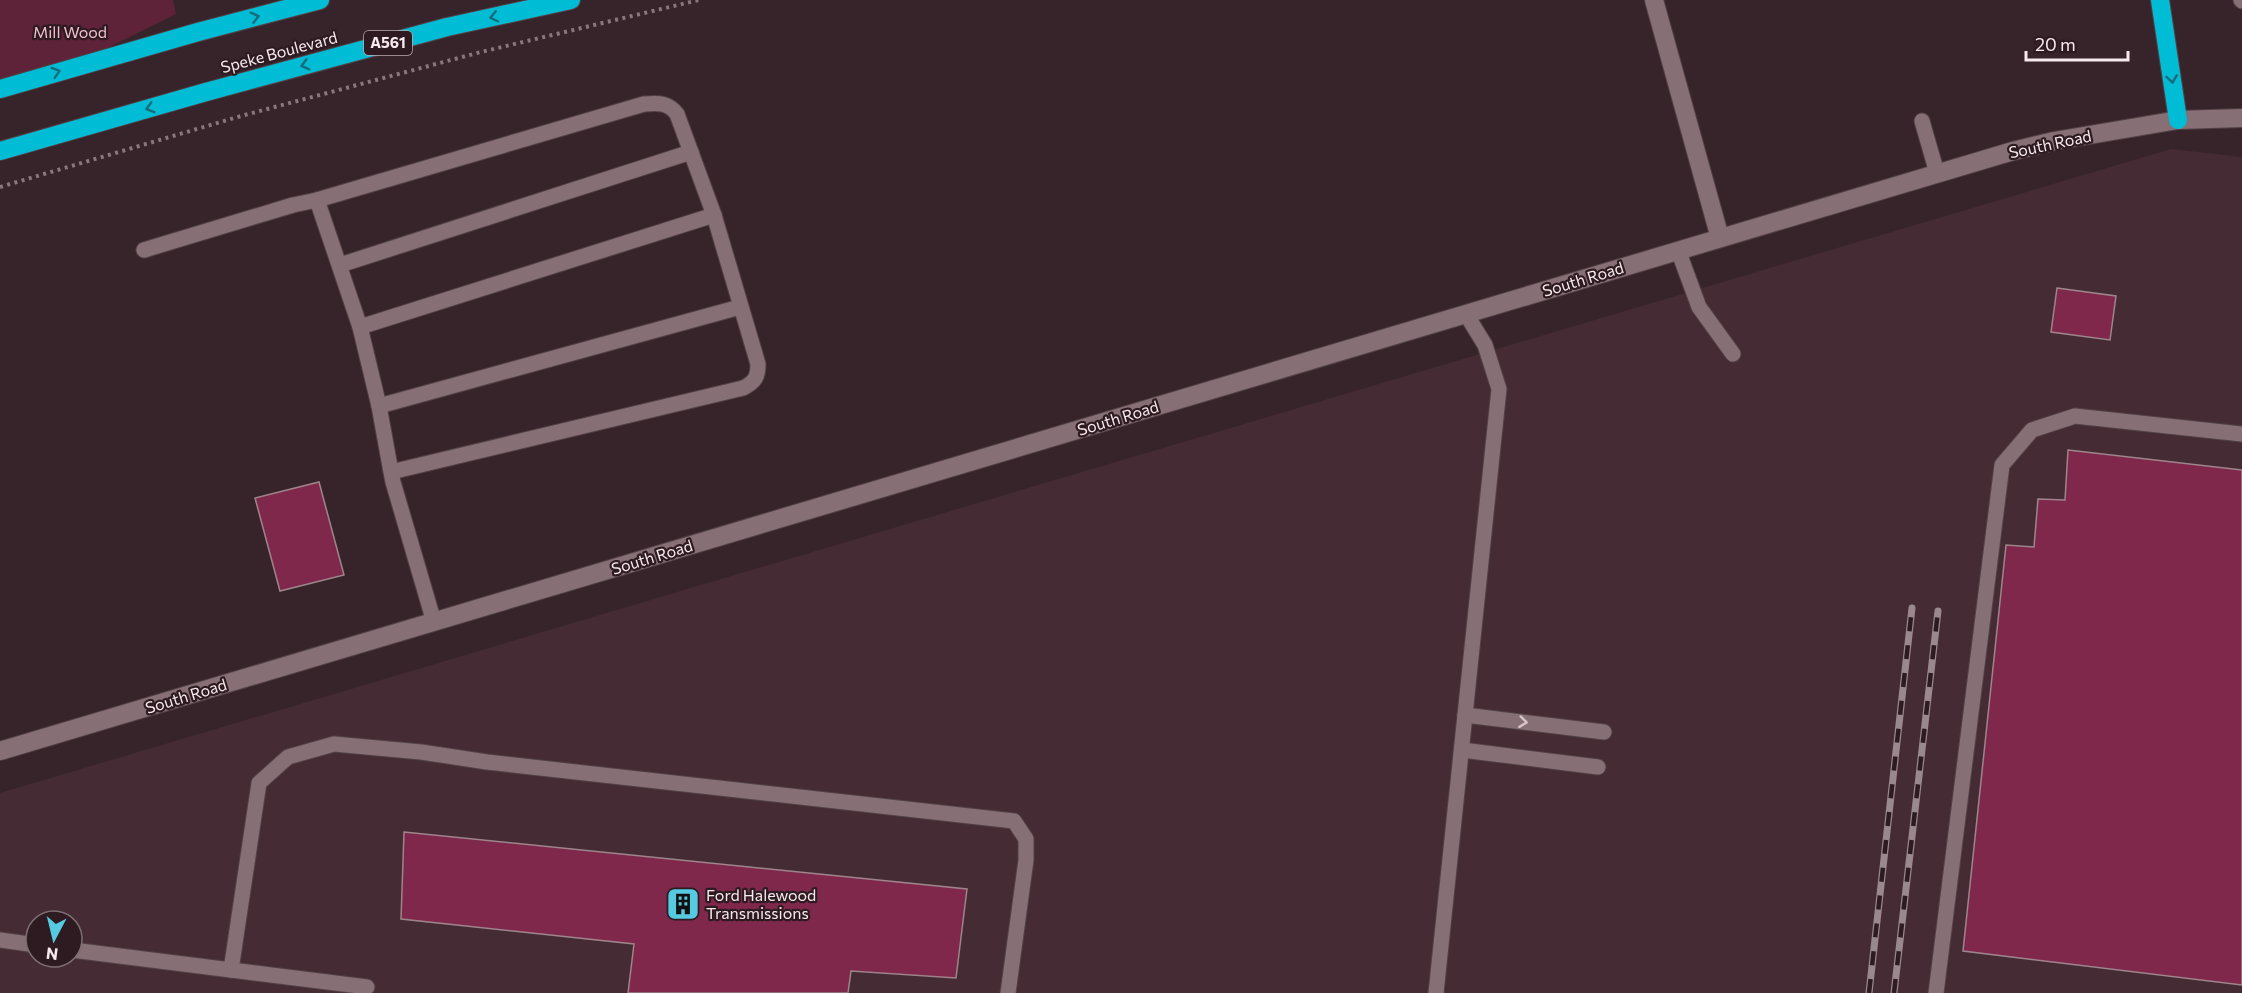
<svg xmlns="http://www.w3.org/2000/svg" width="2242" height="993" font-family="Commissioner,sans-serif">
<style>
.built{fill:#452b33;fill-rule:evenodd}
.green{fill:#5e2239}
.building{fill:#7f284c;stroke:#9d858b;stroke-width:1.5}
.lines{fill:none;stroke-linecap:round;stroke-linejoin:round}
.lane-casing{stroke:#524247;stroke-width:17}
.street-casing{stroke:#524247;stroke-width:20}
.highway-casing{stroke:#524247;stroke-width:20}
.path{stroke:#88777c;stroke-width:4;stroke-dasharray:3 4.5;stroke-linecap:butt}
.lane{stroke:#876f76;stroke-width:15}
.street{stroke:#876f76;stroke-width:18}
.highway{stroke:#00bcd5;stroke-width:18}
.rail-casing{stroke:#99888d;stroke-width:7}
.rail{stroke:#2d1b21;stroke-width:4.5;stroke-dasharray:14;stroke-linecap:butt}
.oneway{stroke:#166c7b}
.oneway2{stroke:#d5c4c9}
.labels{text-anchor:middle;stroke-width:4.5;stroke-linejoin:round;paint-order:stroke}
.shield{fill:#2d1b21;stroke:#baabb0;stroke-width:1.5}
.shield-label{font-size:15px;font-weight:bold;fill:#f7e9ed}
.park-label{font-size:16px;fill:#f2bfce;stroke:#2d1b21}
.street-label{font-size:16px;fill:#f7e9ed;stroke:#2d1b21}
.poi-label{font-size:16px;fill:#f7e9ed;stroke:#2d1b21;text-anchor:start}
</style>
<rect width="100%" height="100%" fill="#37242a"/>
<path class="built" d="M2171,149L2242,157V993H0V793ZM36,921H72V957H36Z"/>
<polygon class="green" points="0,0 173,0 176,14 65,69 0,89"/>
<g class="building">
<polygon points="2057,288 2116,296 2110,340 2051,332"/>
<polygon points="2068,450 2242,470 2242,985 1963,951 2006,545 2034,547 2038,499 2065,500"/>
<polygon points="319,482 344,575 280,591 255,498"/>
<polygon points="404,832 967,889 956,978 851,971 848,993 628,993 634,944 401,919"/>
</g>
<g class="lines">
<g class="lane-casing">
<g id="lane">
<polyline points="2241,0 2242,1"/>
<polyline points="1922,121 1937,173"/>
<polyline points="144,250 293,205 317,200"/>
<polyline points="1678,250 1699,307 1733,354"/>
<polyline points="340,265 691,152"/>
<polyline points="360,327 714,215"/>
<polyline points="379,406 740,307"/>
<path d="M391,472L743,388C755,382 758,377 758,364L714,215L677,114C668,102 658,103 644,104L317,200L360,327L379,406L391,472L393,482L434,622"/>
<polyline points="1465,715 1604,732"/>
<polyline points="1462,750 1598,767"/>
<polyline points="0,940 36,945"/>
<polyline points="72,950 367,987"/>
<polyline points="231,970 259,783 288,757 334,744 421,752 487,762 1014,821 1026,839 1026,860 1008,993"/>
<polyline points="1436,993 1499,389 1485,345 1466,314"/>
<polyline points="1936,993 2002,465 2032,430 2075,416 2242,434"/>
</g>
</g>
<g class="street-casing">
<g id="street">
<polyline points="1654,0 1720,238"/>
<polyline points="0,751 2013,151 2054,141 2178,120 2242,118"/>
</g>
</g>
<g class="highway-casing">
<g id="highway">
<polyline points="2160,0 2178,120"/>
<polyline points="0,89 198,32 320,0"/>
<polyline points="0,151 206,92 447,27 571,0"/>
</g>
</g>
<polyline class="path" points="0,187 241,116 481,52 699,0"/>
<use href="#lane" class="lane"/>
<use href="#street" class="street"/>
<use href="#highway" class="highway"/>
<g class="rail-casing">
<g id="rail">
<polyline points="1869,993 1912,608"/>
<polyline points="1894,993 1938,611"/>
</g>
</g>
<use href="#rail" class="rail"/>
</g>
<defs><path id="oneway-chevron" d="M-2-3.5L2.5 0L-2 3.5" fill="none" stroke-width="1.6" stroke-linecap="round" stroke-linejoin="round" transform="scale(1.5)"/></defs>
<g class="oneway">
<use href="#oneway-chevron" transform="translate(255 17) rotate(-15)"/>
<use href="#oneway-chevron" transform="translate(494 17) rotate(168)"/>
<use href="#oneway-chevron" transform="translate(305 65) rotate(165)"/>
<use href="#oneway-chevron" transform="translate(56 72) rotate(-17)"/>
<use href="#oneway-chevron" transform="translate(2172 79) rotate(82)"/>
<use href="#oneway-chevron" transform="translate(150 108) rotate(164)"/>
</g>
<use class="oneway2" href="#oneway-chevron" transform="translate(1523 722) rotate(7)"/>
<defs>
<g id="building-square" transform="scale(1.725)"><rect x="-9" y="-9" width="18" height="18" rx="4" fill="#55cae0" stroke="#2d1b21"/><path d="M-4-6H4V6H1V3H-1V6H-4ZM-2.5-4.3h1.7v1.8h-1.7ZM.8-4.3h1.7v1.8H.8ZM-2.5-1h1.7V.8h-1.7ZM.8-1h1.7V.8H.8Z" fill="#111"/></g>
</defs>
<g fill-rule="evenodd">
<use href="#building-square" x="683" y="904"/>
</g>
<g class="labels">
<rect class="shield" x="364" y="31" width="48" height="24" rx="4.5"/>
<g class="shield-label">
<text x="388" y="48">A561</text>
</g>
<g class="park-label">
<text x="70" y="38">Mill Wood</text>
</g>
<g class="street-label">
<text transform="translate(279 52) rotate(-15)" y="6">Speke Boulevard</text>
<text transform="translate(2050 144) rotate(-12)" y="6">South Road</text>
<text transform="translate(1583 279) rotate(-17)" y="6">South Road</text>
<text transform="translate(1118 418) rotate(-17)" y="6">South Road</text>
<text transform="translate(652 557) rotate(-17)" y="6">South Road</text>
<text transform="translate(186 696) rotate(-17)" y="6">South Road</text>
</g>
<g class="poi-label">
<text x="706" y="901">Ford Halewood<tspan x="706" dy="18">Transmissions</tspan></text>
</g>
</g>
<g transform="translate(54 939) rotate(187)"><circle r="28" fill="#2d1b21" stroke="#7e6d73" stroke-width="1.5"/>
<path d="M0-4.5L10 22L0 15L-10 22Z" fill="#55cae0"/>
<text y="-9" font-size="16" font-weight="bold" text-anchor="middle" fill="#f7e9ed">N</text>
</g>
<path d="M2026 51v9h102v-9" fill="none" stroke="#f7e9ed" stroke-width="3"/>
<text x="2035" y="51" font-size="18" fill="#f7e9ed" stroke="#2d1b21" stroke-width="4.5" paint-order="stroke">20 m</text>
</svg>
